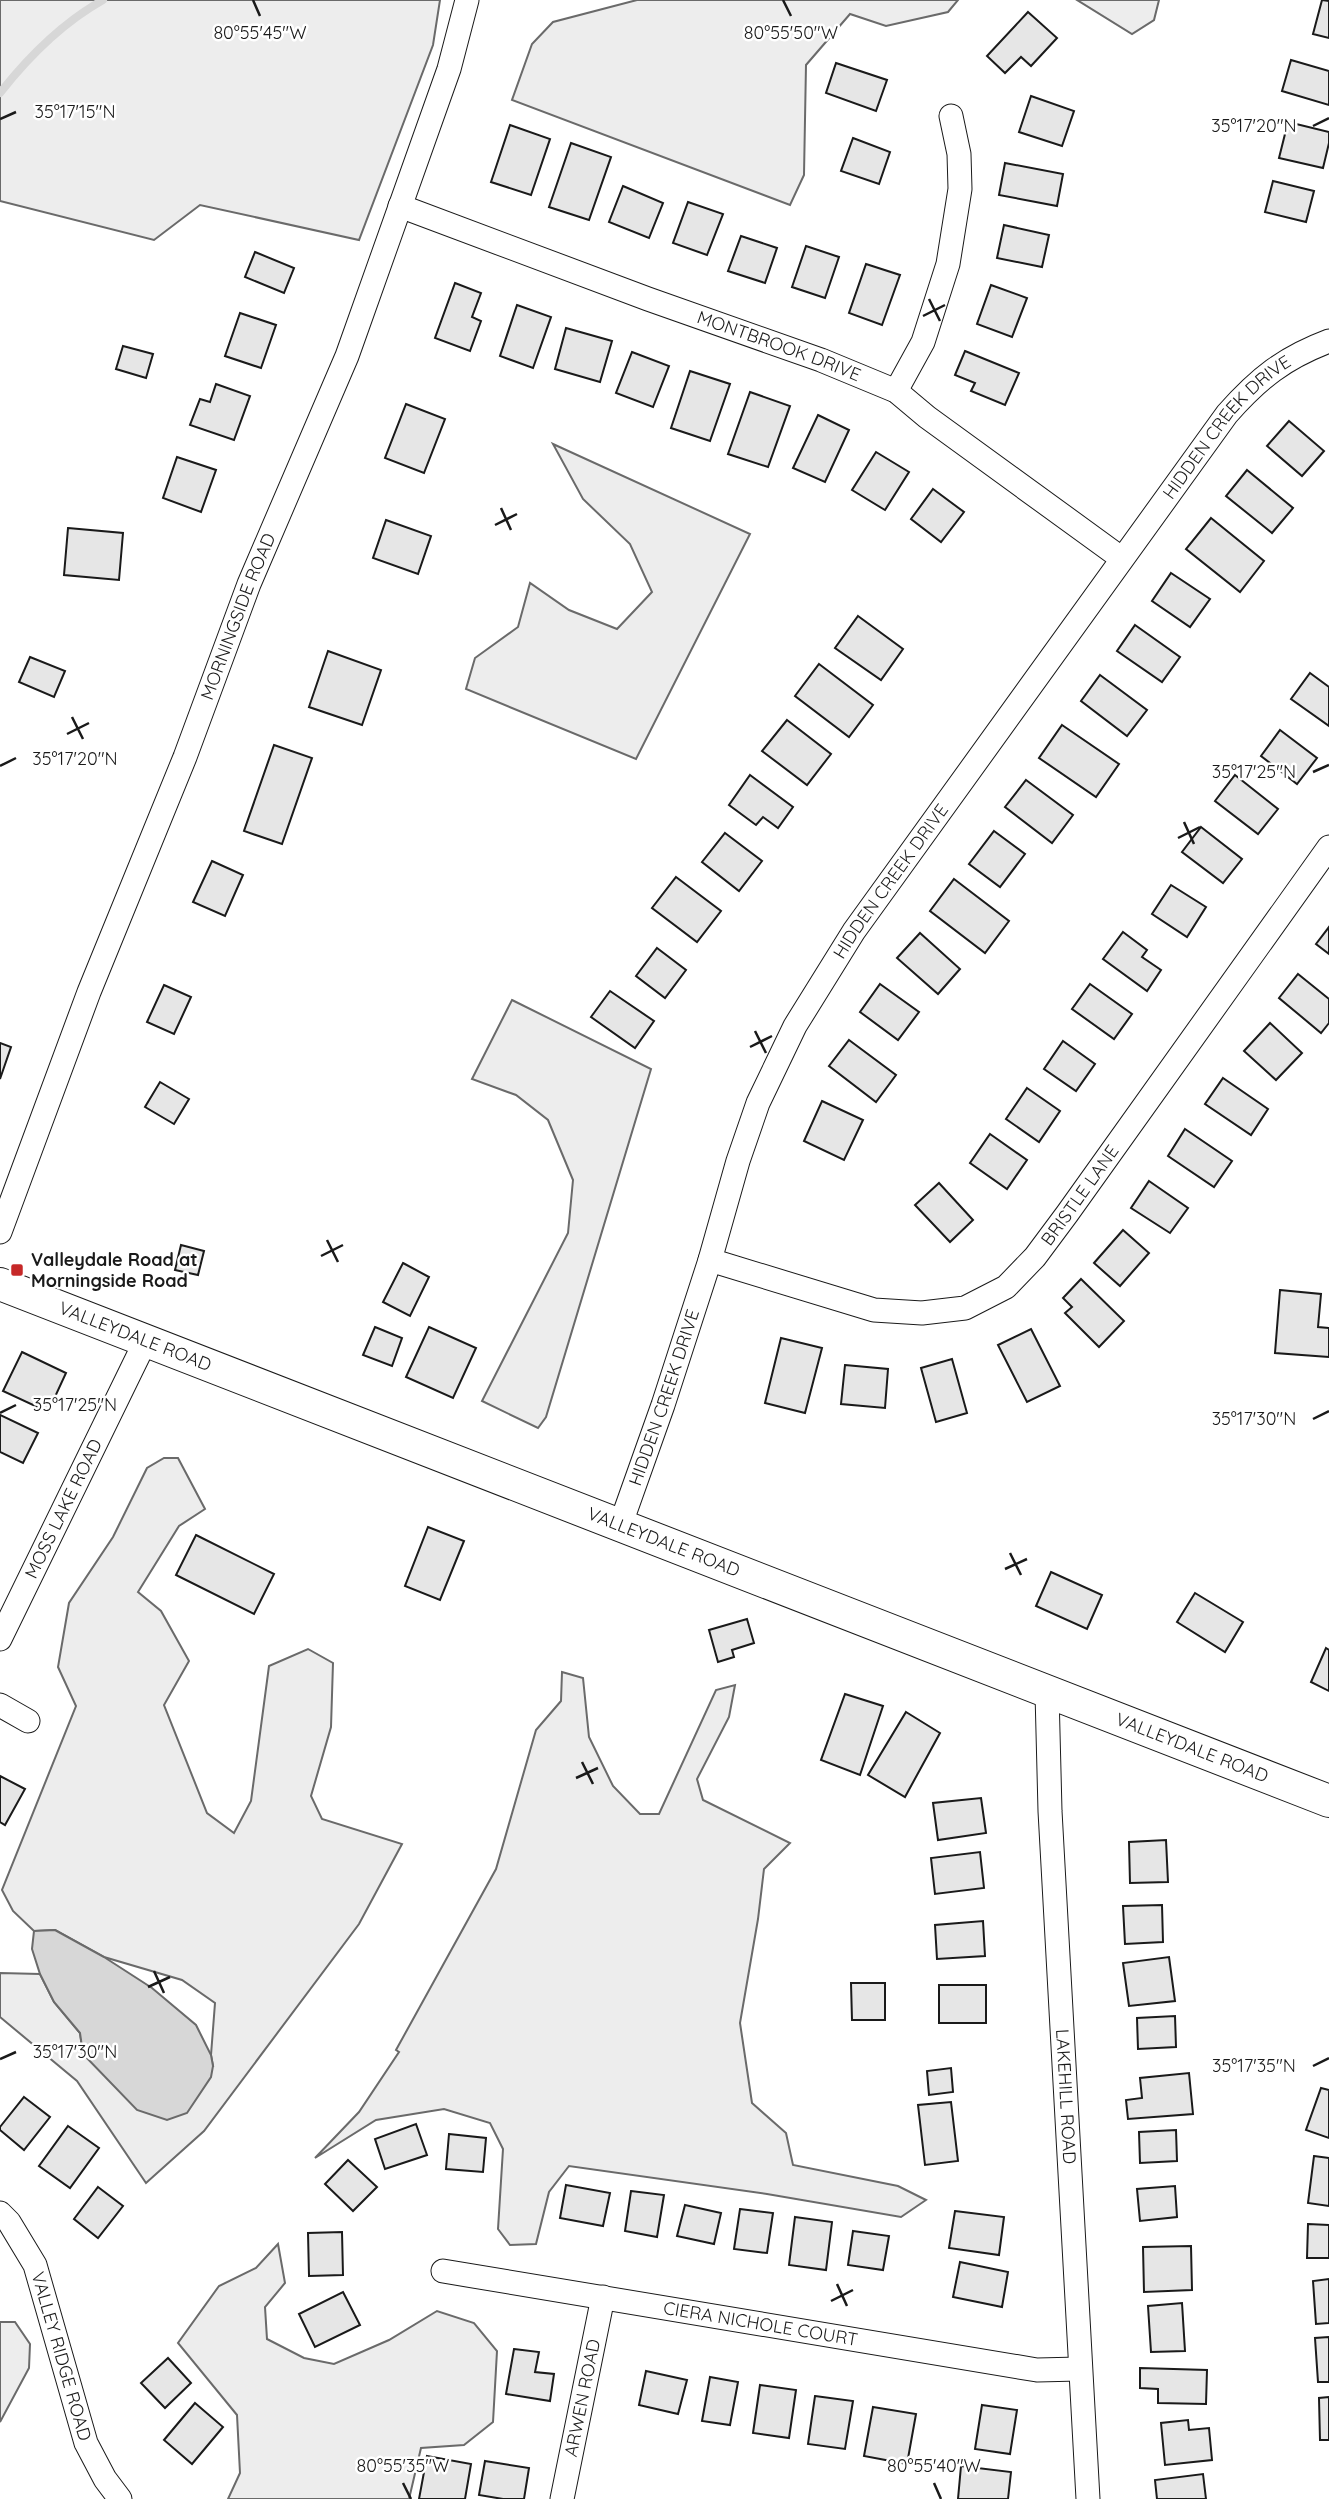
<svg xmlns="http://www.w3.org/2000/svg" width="1329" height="2499" font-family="Quicksand,sans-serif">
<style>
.built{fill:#ededed;stroke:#6a6a6a;stroke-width:2}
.water{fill:#d7d7d7;stroke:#6a6a6a;stroke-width:2}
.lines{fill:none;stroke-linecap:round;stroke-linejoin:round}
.stream{stroke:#d7d7d7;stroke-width:8}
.building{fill:#e6e6e6;stroke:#1a1a1a;stroke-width:2}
.street-casing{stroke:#1a1a1a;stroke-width:25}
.secondary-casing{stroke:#1a1a1a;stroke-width:34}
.street{stroke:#fff;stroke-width:23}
.secondary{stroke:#fff;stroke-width:32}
.ticks{fill:none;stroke:#1a1a1a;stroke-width:2.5}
.poi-dot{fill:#c62828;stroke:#fff;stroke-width:2.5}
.labels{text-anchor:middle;stroke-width:5;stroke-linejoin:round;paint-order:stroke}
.street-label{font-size:18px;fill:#1a1a1a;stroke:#fff}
.poi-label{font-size:18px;font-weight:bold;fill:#1a1a1a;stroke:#fff;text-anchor:start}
.ticks-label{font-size:18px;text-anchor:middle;fill:#1a1a1a;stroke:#fff;stroke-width:5;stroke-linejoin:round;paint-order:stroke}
</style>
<rect width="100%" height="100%" fill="#fff"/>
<g class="built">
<polygon points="0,0 440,0 433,45 359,240 200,205 154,240 0,201"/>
<polygon points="637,0 958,0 948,12 886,26 850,14 806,65 804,175 790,205 512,100 532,44 553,22"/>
<polygon points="1077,0 1159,0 1154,20 1132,34"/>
<polygon points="553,444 750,534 636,759 466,689 475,658 518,627 530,583 569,610 617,629 652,592 630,544 583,499"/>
<polygon points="512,1000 651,1069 546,1417 538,1428 482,1401 568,1233 573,1180 548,1120 516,1095 472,1079"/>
<polygon points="164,1458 178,1458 205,1509 179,1526 138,1592 161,1611 189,1661 164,1705 207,1813 234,1833 251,1801 269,1666 308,1649 333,1663 331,1727 311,1796 322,1819 402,1844 359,1924 204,2131 146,2183 77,2081 0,2017 0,1973 40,1974 54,2002 80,2033 83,2054 213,2066 211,2055 215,2003 182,1980 104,1957 55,1930 34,1931 13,1911 2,1890 76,1706 58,1667 69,1603 113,1537 147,1468"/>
<polygon points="562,1672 583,1678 589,1737 613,1786 640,1814 659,1814 716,1690 735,1685 729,1717 697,1779 703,1800 790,1843 764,1869 758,1919 740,2023 752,2103 786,2133 793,2165 898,2186 926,2200 901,2217 767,2194 569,2166 549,2192 536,2244 510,2245 498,2229 503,2149 490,2123 444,2109 376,2120 315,2158 359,2112 399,2052 396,2050 496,1869 536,1730 561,1701"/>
<polygon points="278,2244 285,2283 265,2307 267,2339 304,2358 334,2364 389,2340 437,2311 474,2323 497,2351 493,2422 464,2445 421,2448 409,2499 228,2499 240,2473 237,2415 178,2343 219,2286 256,2268"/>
<polygon points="0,2322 15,2322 30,2344 29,2368 0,2422"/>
</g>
<polygon class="water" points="55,1930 104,1957 152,1988 196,2025 211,2055 213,2066 211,2077 187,2113 167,2120 137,2110 83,2054 80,2033 54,2002 40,1974 32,1949 34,1931"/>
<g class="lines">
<path class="stream" d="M0,93C29,56 62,23 103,0"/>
</g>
<g class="building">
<polygon points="1322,0 1329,1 1329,38 1313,34"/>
<polygon points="1028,12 1057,38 1031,66 1021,57 1005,73 987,56"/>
<polygon points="1291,60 1329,71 1329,105 1282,91"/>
<polygon points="836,63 887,80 876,111 826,93"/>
<polygon points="1031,96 1074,111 1062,146 1019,132"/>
<polygon points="1288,122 1329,132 1329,143 1323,168 1279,158"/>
<polygon points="510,125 550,139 531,195 491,182"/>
<polygon points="853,138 890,152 879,184 841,171"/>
<polygon points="571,143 611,157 589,220 549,207"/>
<polygon points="1005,163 1063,174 1057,206 999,195"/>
<polygon points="1273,181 1314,191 1306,222 1265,212"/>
<polygon points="623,186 663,203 649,238 609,222"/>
<polygon points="688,202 723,214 707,255 673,243"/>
<polygon points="1004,225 1049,235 1042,267 997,258"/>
<polygon points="741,236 777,248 765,283 728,271"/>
<polygon points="806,246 839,257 825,298 792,287"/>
<polygon points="255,252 294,268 284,293 245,277"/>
<polygon points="866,264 900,275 882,325 849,313"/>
<polygon points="455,283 481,293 472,317 481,321 470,351 435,338"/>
<polygon points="991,285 1027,298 1012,337 977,324"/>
<polygon points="517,305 551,317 533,368 500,356"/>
<polygon points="240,313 276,325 261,368 225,356"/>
<polygon points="566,328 612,341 600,382 555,369"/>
<polygon points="123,346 153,354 146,378 116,369"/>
<polygon points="965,351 1019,373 1005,405 971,391 975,383 955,375"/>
<polygon points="632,352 669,366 653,407 616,393"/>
<polygon points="690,371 730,384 710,441 671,428"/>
<polygon points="216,384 250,396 234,440 190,425 200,399 210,402"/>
<polygon points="750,392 790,406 768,467 728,454"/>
<polygon points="406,404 445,419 424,473 385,458"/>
<polygon points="818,415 849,430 825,482 793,468"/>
<polygon points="1289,421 1324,451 1302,476 1267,446"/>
<polygon points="876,452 909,472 885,510 852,490"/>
<polygon points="177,457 216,470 201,512 163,498"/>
<polygon points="1247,470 1293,508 1272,533 1226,496"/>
<polygon points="933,489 964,512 941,542 911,519"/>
<polygon points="1211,518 1264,561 1240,592 1186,549"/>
<polygon points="386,520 431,536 418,574 373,558"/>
<polygon points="68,528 123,533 119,580 64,575"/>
<polygon points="1171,573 1210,599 1190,627 1152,601"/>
<polygon points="858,616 903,649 881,680 835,648"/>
<polygon points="1135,625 1180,657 1162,682 1117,651"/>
<polygon points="328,651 381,670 362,725 309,707"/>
<polygon points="30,657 65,671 54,697 19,682"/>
<polygon points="819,664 873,705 849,737 795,696"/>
<polygon points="1310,673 1329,687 1329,726 1291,699"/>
<polygon points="1100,675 1147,710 1127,736 1081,701"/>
<polygon points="787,720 831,754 807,785 762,751"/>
<polygon points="1062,725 1119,764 1096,797 1039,758"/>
<polygon points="1280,730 1317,758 1297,784 1261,756"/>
<polygon points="274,745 312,758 282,844 244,831"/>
<polygon points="750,775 793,807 778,828 763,817 756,825 729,805"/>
<polygon points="1235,775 1278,809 1258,834 1215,801"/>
<polygon points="1026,780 1073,815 1052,843 1005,807"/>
<polygon points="1201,827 1242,859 1223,883 1182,852"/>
<polygon points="994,831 1025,854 1000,887 969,864"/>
<polygon points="725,833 762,861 739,891 702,862"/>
<polygon points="212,861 243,875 225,916 193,902"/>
<polygon points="676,877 721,911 697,942 652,908"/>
<polygon points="954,879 1009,921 985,953 930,911"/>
<polygon points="1171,885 1206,907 1187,937 1152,914"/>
<polygon points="1329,927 1329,954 1316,944"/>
<polygon points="1123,932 1147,950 1142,957 1161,970 1147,991 1103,959"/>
<polygon points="920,933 960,969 938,994 897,958"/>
<polygon points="657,948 686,970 665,998 636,976"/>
<polygon points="1298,974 1329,999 1329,1023 1321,1033 1279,998"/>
<polygon points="880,984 919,1012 898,1040 860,1012"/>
<polygon points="1090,984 1132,1014 1114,1039 1072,1009"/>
<polygon points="164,985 191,997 174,1034 147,1022"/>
<polygon points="610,991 654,1021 635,1048 591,1017"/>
<polygon points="1270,1023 1302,1053 1276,1080 1244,1051"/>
<polygon points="849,1040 896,1075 876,1102 829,1066"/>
<polygon points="1063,1041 1095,1064 1076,1091 1044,1069"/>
<polygon points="0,1043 11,1047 0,1079"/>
<polygon points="1223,1078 1268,1109 1251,1135 1205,1104"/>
<polygon points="160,1082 189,1099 174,1124 145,1107"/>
<polygon points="1027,1088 1060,1111 1039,1142 1006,1119"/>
<polygon points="822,1101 863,1120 844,1160 804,1141"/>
<polygon points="1185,1129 1232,1161 1214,1187 1168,1156"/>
<polygon points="990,1134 1027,1160 1007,1189 970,1163"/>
<polygon points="1149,1181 1188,1208 1170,1233 1131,1208"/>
<polygon points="939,1183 973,1220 950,1242 915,1205"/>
<polygon points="1123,1230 1149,1253 1120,1286 1094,1263"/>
<polygon points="181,1245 204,1251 198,1275 175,1270"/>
<polygon points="403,1263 429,1277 410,1316 383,1302"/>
<polygon points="1081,1279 1124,1321 1099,1347 1065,1313 1072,1307 1063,1298"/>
<polygon points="1280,1290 1321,1294 1318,1327 1329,1328 1329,1357 1275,1353"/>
<polygon points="375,1327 402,1338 392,1366 363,1355"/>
<polygon points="429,1327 476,1348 453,1398 406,1377"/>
<polygon points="1031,1329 1060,1386 1027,1402 998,1345"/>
<polygon points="781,1338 822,1348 805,1413 765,1403"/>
<polygon points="22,1352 66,1373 48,1412 3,1391"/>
<polygon points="952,1359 967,1413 936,1422 921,1368"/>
<polygon points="845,1365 888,1369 885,1408 841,1404"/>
<polygon points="0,1415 38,1433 23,1463 0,1452"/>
<polygon points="428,1527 464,1541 440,1600 405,1586"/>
<polygon points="196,1535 274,1574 254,1614 176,1575"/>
<polygon points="1051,1572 1102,1595 1087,1629 1036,1606"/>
<polygon points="1195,1593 1243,1622 1225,1652 1177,1622"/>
<polygon points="747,1619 754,1643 732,1650 734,1657 718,1662 709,1630"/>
<polygon points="1326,1648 1329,1650 1329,1691 1311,1682"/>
<polygon points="845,1694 883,1706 860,1775 821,1760"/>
<polygon points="906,1712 940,1733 905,1797 868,1775"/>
<polygon points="0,1776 25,1789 5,1825 0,1822"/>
<polygon points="981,1798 986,1833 938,1840 933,1803"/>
<polygon points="1166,1840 1168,1882 1130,1883 1129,1842"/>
<polygon points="980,1852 984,1888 935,1894 931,1858"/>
<polygon points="1162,1905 1163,1942 1125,1944 1123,1906"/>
<polygon points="983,1921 985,1956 937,1959 935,1925"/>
<polygon points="1169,1957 1175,2001 1129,2006 1123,1963"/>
<polygon points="851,1983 885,1983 885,2020 852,2020"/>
<rect x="939" y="1985" width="47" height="38"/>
<polygon points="1175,2016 1176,2047 1138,2049 1137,2018"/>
<polygon points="951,2068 953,2092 929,2095 927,2071"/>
<polygon points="1189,2073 1193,2114 1128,2119 1126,2100 1142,2098 1140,2078"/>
<polygon points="1321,2088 1329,2090 1329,2138 1306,2130"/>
<polygon points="24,2097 50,2117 24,2150 0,2130 0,2127"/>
<polygon points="951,2102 958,2161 925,2165 918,2105"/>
<polygon points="416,2124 427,2155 385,2169 375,2139"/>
<polygon points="68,2126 99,2148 70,2188 39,2166"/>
<polygon points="1176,2130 1177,2161 1140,2163 1139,2132"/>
<polygon points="449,2134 486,2138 483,2172 446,2169"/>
<polygon points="1314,2156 1329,2158 1329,2206 1308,2203"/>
<polygon points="348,2160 377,2187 353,2211 325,2184"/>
<polygon points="566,2185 610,2193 603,2226 560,2218"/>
<polygon points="1175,2186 1177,2217 1140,2221 1137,2189"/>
<polygon points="98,2187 123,2206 98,2238 74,2219"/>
<polygon points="631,2191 664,2195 657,2237 625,2231"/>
<polygon points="685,2205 721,2213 714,2244 677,2236"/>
<polygon points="740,2209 773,2213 767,2253 734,2249"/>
<polygon points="955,2211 1004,2217 999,2255 949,2248"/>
<polygon points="795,2217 832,2222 826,2270 789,2265"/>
<polygon points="1308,2224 1329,2225 1329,2258 1307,2258"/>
<polygon points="853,2231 889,2236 883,2270 848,2265"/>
<polygon points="342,2232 343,2275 309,2276 308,2233"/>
<polygon points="1191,2246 1192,2290 1144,2292 1143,2247"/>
<polygon points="960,2262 1008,2272 1002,2307 953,2297"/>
<polygon points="1329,2279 1329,2323 1316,2324 1313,2281"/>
<polygon points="343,2292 360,2325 315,2347 299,2314"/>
<polygon points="1182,2303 1185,2351 1151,2352 1148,2306"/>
<polygon points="1329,2337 1329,2382 1318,2382 1315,2338"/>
<polygon points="514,2349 539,2352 535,2372 554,2374 550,2401 506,2394"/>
<polygon points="168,2358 191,2383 165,2408 141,2383"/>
<polygon points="1140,2368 1207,2370 1206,2404 1158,2403 1158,2389 1140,2388"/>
<polygon points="646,2371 687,2380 678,2414 639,2405"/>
<polygon points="710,2377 738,2382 730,2425 702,2421"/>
<polygon points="760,2385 796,2390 789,2438 753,2433"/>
<polygon points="815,2396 853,2401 845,2449 808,2444"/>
<polygon points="1329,2397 1329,2440 1320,2440 1319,2398"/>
<polygon points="195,2403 223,2427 192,2464 164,2440"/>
<polygon points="982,2405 1017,2410 1010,2454 975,2449"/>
<polygon points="873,2407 916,2414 907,2464 864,2456"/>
<polygon points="1188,2420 1189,2430 1209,2428 1212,2460 1165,2465 1161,2423"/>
<polygon points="427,2456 471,2464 465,2499 419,2499"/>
<polygon points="485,2461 529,2468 524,2499 503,2499 479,2495"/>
<polygon points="961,2466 1011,2472 1008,2499 958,2499"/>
<polygon points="1203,2474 1206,2499 1157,2499 1155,2480"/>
</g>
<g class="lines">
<g class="street-casing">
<g id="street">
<path id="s1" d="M400,206L648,299L821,360L896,391L927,417L1121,558"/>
<polyline points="896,391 923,342 948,264 960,189 959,154 951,116"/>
<path id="s2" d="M0,1232L89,992L185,757L249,584L347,356L449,69L467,0"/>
<path id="s3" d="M710,1260L874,1310L922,1313L965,1308L1006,1287L1035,1257L1067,1214L1329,847"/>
<path id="s4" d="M620,1526L663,1405L710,1260L738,1161L758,1103L795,1026L854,931L1227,414C1259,378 1284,358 1329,341"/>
<path id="s5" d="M0,1639L146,1340"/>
<path id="s6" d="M1047,1693L1050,1811L1088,2499"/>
<polyline points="0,1705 28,1721"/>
<path id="s7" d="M0,2213L9,2222L35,2265L86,2443L105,2479L120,2499"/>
<path id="s8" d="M443,2271L1037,2370L1079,2369"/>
<path id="s9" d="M562,2499L603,2297"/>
</g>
</g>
<g class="secondary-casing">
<g id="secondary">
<path id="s10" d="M0,1284L1329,1801"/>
</g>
</g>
<use href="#street" class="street"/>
<use href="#secondary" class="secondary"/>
</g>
<path class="ticks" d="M253,0L260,16M783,0L791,16M0,119L16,112M1313,126L1329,118M929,299L940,321M923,316L945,305M501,508L511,530M495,525L517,514M72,717L83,739M67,734L89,723M0,766L16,758M1313,772L1329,765M1184,822L1194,844M1178,838L1200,827M755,1031L766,1053M750,1047L772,1036M327,1240L338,1262M321,1256L343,1245M0,1413L16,1405M1313,1419L1329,1411M1010,1553L1021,1575M1005,1569L1027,1559M582,1762L593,1784M576,1778L598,1768M154,1971L164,1993M148,1987L170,1977M0,2059L16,2052M1313,2066L1329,2058M837,2284L847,2306M831,2301L853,2290M403,2483L411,2499M934,2483L941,2499"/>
<rect class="poi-dot" x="10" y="1263" width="14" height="14" rx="3.5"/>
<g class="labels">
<g class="street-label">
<text dy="6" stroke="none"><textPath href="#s1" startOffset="404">MONTBROOK DRIVE</textPath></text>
<text dy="6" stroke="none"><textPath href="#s4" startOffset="1270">HIDDEN CREEK DRIVE</textPath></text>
<text dy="6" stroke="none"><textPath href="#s2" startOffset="660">MORNINGSIDE ROAD</textPath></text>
<text dy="6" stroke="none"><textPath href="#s4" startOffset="704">HIDDEN CREEK DRIVE</textPath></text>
<text dy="6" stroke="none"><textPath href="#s3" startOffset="427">BRISTLE LANE</textPath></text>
<text dy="6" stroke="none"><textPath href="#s10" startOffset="145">VALLEYDALE ROAD</textPath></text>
<text dy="6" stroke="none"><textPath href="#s4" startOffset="136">HIDDEN CREEK DRIVE</textPath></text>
<text dy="6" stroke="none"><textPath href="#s5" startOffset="145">MOSS LAKE ROAD</textPath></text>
<text dy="6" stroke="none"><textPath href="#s10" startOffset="712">VALLEYDALE ROAD</textPath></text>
<text dy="6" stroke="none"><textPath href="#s10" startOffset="1279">VALLEYDALE ROAD</textPath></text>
<text dy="6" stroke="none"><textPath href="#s6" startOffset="404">LAKEHILL ROAD</textPath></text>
<text dy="6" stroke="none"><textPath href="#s8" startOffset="322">CIERA NICHOLE COURT</textPath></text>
<text dy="6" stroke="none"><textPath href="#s7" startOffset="158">VALLEY RIDGE ROAD</textPath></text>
<text dy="6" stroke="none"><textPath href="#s9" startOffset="103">ARWEN ROAD</textPath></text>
</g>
<g class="poi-label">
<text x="31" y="1266">Valleydale Road at<tspan x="31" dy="21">Morningside Road</tspan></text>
</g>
</g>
<g class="ticks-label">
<text x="260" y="39">80°55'45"W</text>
<text x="791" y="39">80°55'50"W</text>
<text x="75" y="118">35°17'15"N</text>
<text x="1254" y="132">35°17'20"N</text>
<text x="75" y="765">35°17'20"N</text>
<text x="1254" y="778">35°17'25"N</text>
<text x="75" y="1411">35°17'25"N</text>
<text x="1254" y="1425">35°17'30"N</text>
<text x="75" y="2058">35°17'30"N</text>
<text x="1254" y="2072">35°17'35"N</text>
<text x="403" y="2472">80°55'35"W</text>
<text x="934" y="2472">80°55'40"W</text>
</g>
</svg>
